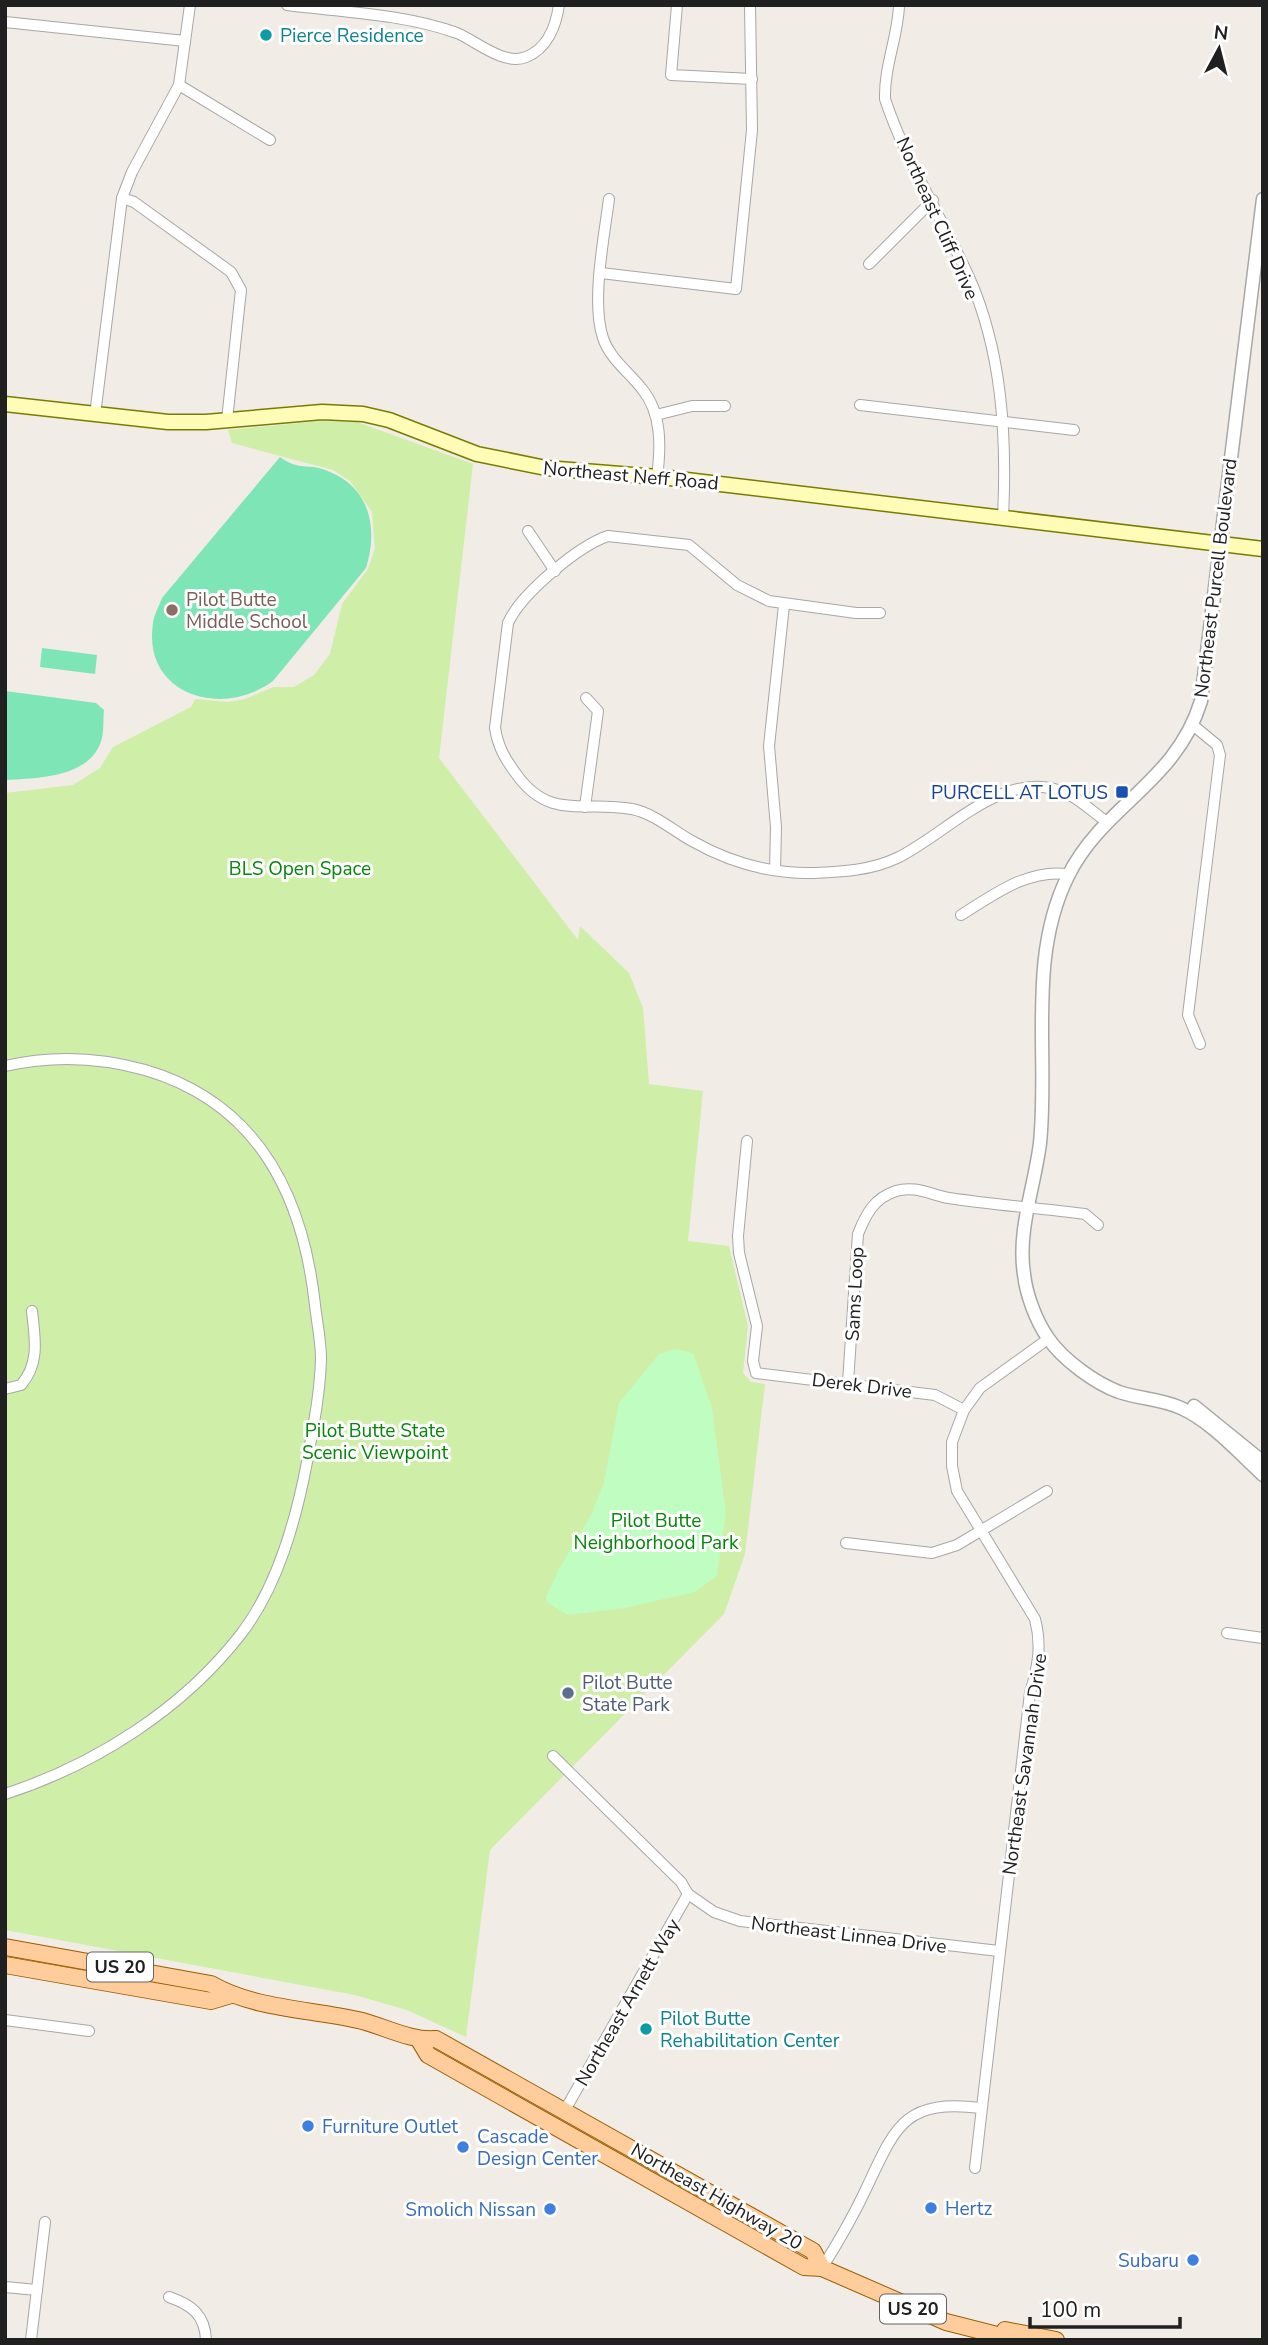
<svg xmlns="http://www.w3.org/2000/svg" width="1268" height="2345" font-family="'Nunito Sans',sans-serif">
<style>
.grass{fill:#cfeea8}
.park{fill:#c0fdc0}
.pitch{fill:#7ee5b6}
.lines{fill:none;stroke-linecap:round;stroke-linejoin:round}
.minor-casing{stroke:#a7a7a7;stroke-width:12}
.tertiary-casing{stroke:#a7a7a7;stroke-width:15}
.secondary-casing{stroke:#787d00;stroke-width:17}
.primary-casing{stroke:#9b5d00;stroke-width:18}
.minor{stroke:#fff;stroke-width:10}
.tertiary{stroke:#fff;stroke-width:12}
.secondary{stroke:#fefcb6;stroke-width:14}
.primary{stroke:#ffcd9c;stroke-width:16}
.culture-dot{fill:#0f9aa8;stroke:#fff;stroke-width:2.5}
.education-dot{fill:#8d6e63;stroke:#fff;stroke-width:2.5}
.transit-dot{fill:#1a4fb4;stroke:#fff;stroke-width:2.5}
.service-dot{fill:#5c6f8a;stroke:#fff;stroke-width:2.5}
.shop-dot{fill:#3f7fe0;stroke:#fff;stroke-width:2.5}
.labels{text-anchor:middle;stroke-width:6;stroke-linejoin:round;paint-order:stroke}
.shield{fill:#fff;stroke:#636363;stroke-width:2}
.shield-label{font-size:18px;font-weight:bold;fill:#202020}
.culture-label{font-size:19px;fill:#0d838f;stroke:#fff;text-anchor:start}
.street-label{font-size:19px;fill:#202020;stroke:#fff}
.education-label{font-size:19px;fill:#785e54;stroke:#fff;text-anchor:start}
.transit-label{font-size:19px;fill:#164399;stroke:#fff;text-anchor:end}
.park-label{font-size:19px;fill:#048706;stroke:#fff}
.service-label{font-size:19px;fill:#4e5e75;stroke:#fff;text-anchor:start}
.shop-label{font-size:19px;fill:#366cbe;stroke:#fff;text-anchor:start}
</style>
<rect width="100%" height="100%" fill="#f1ece5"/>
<polygon class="grass" points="321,421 357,422 473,464 439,758 578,940 580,926 629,973 643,1008 649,1084 703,1091 688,1241 729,1246 748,1326 743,1373 751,1382 765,1384 745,1554 724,1614 490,1850 466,2037 407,2010 355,1995 5,1930 5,793 73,785 100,768 113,747 191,707 195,699 228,702 245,699 273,687 294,687 314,675 330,654 342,604 368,569 375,548 372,512 350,481 333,470 232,443 228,430"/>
<polygon class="park" points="675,1349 693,1353 712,1408 726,1513 717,1576 695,1592 625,1608 568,1615 548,1603 546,1597 559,1569 591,1515 604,1482 619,1403 659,1354"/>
<g class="pitch">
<path d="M280,457C300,472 309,462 330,472C371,489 378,530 366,568L273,681C222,719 142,695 153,623C154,615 159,606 162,598Z"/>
<polygon points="42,648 97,655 95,674 40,667"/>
<path d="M5,691L96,703L104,710C103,719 104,729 102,738C92,778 38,778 5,780Z"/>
</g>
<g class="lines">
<g class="minor-casing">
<g id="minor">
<path d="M287,5C343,12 404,14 457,33C476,41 504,66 526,57C547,49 556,26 559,5"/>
<polyline points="677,5 671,75 752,79"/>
<path d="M899,5C898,37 884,66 885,99C905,160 942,218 969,277C1002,351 1007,436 1003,517"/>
<polyline points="5,22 185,41"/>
<polyline points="179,85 270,140"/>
<polyline points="122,198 134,202 231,272 241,290 227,420"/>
<path d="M609,199C604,238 591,302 603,338C610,359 629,372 642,389C662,413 661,447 657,477"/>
<polyline points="869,264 933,200"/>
<polyline points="601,273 736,289 752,130 750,5"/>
<polyline points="860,405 1074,430"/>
<polyline points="95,415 122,198 132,172 179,85 190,5"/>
<polyline points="656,415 692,406 725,406"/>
<polyline points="528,531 555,571"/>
<path d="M880,613H856L769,601L737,585L689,545L608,536C578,546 521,594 508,623L495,728C498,747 505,759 517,775C550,821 585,800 632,809C653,813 674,831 692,841C729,862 771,874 814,873C842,872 872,870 897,858C947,834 1007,764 1068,794C1082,801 1094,813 1107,822"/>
<polyline points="1194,726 1217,745 1220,755 1188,1015 1200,1044"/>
<polyline points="585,807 598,711 586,698"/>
<polyline points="775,870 776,827 769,746 784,605"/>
<path d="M961,915C995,894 1027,869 1068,874"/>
<path d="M5,1066C53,1055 99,1057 145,1070C258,1103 303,1195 315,1305C317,1323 321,1341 321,1359C320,1394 313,1428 307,1462C296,1520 278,1586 241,1634C183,1709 95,1765 5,1794"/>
<polyline points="747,1141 738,1236 739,1253 757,1326 753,1361 756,1373 935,1395 964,1410"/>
<path d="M848,1382L858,1234C866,1214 874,1198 896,1191C915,1185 931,1195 949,1198C994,1205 1040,1208 1085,1214L1098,1225"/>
<path d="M5,1389L21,1385C40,1363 35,1339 32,1311"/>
<polyline points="846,1543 932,1553 957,1545 1047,1491"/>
<polyline points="1227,1633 1263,1638"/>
<polyline points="553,1756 681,1882 688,1894 714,1912 740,1921 999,1951"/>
<polyline points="5,2020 89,2031"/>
<polyline points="565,2110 688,1894"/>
<path d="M975,2168L1030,1693C1038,1666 1042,1646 1035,1619L957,1491L952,1466V1442L964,1410L980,1388L1048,1339"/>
<path d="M822,2268C839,2241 854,2215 867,2187C896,2125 905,2099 981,2108"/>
<polyline points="5,2287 37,2290"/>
<path d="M169,2297C192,2305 205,2315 206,2340"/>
<polyline points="31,2340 45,2222"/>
</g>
</g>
<g class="tertiary-casing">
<g id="tertiary">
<path d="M1263,199L1201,701C1176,783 1103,805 1068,876C1027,958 1049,1055 1040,1143C1035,1185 1017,1231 1024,1274C1026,1294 1036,1321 1048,1338C1063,1360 1095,1383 1119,1392C1140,1399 1161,1399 1181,1408C1212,1422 1238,1452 1263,1475"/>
<polyline points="1194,1406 1263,1462"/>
</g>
</g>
<g class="secondary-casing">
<polyline id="secondary" points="5,404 168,422 206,422 322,412 363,414 389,420 477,454 546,468 670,478 1263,549"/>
</g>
<g class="primary-casing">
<g id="primary">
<path d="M5,1947L211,1984C254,2009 310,2009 358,2020C384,2026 409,2041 436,2039L813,2251L822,2268"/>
<polyline points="5,1965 211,2001 231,1995"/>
<polyline points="419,2040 428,2055 804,2267 822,2268 946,2322 1017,2340"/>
<polyline points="1005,2330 1056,2340"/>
</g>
</g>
<use href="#minor" class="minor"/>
<use href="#tertiary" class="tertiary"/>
<use href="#secondary" class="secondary"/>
<use href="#primary" class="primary"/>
</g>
<g class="culture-dot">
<circle cx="266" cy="35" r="7"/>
<circle cx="646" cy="2029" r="7"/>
</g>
<circle class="education-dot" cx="172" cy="610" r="7"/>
<rect class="transit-dot" x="1115" y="785" width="14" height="14" rx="3.5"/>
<circle class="service-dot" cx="568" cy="1693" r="7"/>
<g class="shop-dot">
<circle cx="308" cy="2126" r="7"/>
<circle cx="463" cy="2147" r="7"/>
<circle cx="931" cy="2208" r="7"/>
<circle cx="550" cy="2209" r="7"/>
<circle cx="1193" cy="2260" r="7"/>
</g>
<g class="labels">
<g class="shield">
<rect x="87" y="1952.5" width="66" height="29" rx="5"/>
<rect x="880" y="2294.5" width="66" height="29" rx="5"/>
</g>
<g class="shield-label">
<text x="120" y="1973">US 20</text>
<text x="913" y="2315">US 20</text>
</g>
<g class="culture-label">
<text x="280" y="42">Pierce Residence</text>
<text x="660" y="2025">Pilot Butte<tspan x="660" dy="22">Rehabilitation Center</tspan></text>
</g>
<g class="street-label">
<text transform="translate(938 218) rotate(66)" y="7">Northeast Cliff Drive</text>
<text transform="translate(631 475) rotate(5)" y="7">Northeast Neff Road</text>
<text transform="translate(1215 578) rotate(-83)" y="7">Northeast Purcell Boulevard</text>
<text transform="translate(854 1294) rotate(-87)" y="7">Sams Loop</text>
<text transform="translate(862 1385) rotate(7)" y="7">Derek Drive</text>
<text transform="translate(1024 1764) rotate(-82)" y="7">Northeast Savannah Drive</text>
<text transform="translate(849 1934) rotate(7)" y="7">Northeast Linnea Drive</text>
<text transform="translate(627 2002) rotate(-60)" y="7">Northeast Arnett Way</text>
<text transform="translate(717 2196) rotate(30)" y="7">Northeast Highway 20</text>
</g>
<g class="education-label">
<text x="186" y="606">Pilot Butte<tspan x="186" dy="22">Middle School</tspan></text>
</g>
<g class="transit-label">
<text x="1108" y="799">PURCELL AT LOTUS</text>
</g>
<g class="park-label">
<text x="300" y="875">BLS Open Space</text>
<text x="375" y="1437">Pilot Butte State<tspan x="375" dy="22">Scenic Viewpoint</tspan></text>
<text x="656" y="1527">Pilot Butte<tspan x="656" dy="22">Neighborhood Park</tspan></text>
</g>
<g class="service-label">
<text x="582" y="1689">Pilot Butte<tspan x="582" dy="22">State Park</tspan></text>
</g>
<g class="shop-label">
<text x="322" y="2133">Furniture Outlet</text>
<text x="477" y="2143">Cascade<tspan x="477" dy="22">Design Center</tspan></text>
<text x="945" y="2215">Hertz</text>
<text x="536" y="2216" text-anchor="end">Smolich Nissan</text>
<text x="1179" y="2267" text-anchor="end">Subaru</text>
</g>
</g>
<rect width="1268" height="2345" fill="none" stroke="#202020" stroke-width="14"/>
<g transform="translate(1219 49) rotate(7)" stroke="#ffffff" stroke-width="5" paint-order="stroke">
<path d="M0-5L12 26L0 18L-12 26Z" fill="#202020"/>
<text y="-10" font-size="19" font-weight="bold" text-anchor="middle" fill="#202020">N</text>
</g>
<path d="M1030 2317v10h150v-10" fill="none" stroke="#202020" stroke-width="3.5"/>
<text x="1040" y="2317" font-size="21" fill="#202020" stroke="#ffffff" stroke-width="5" paint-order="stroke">100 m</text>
</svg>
